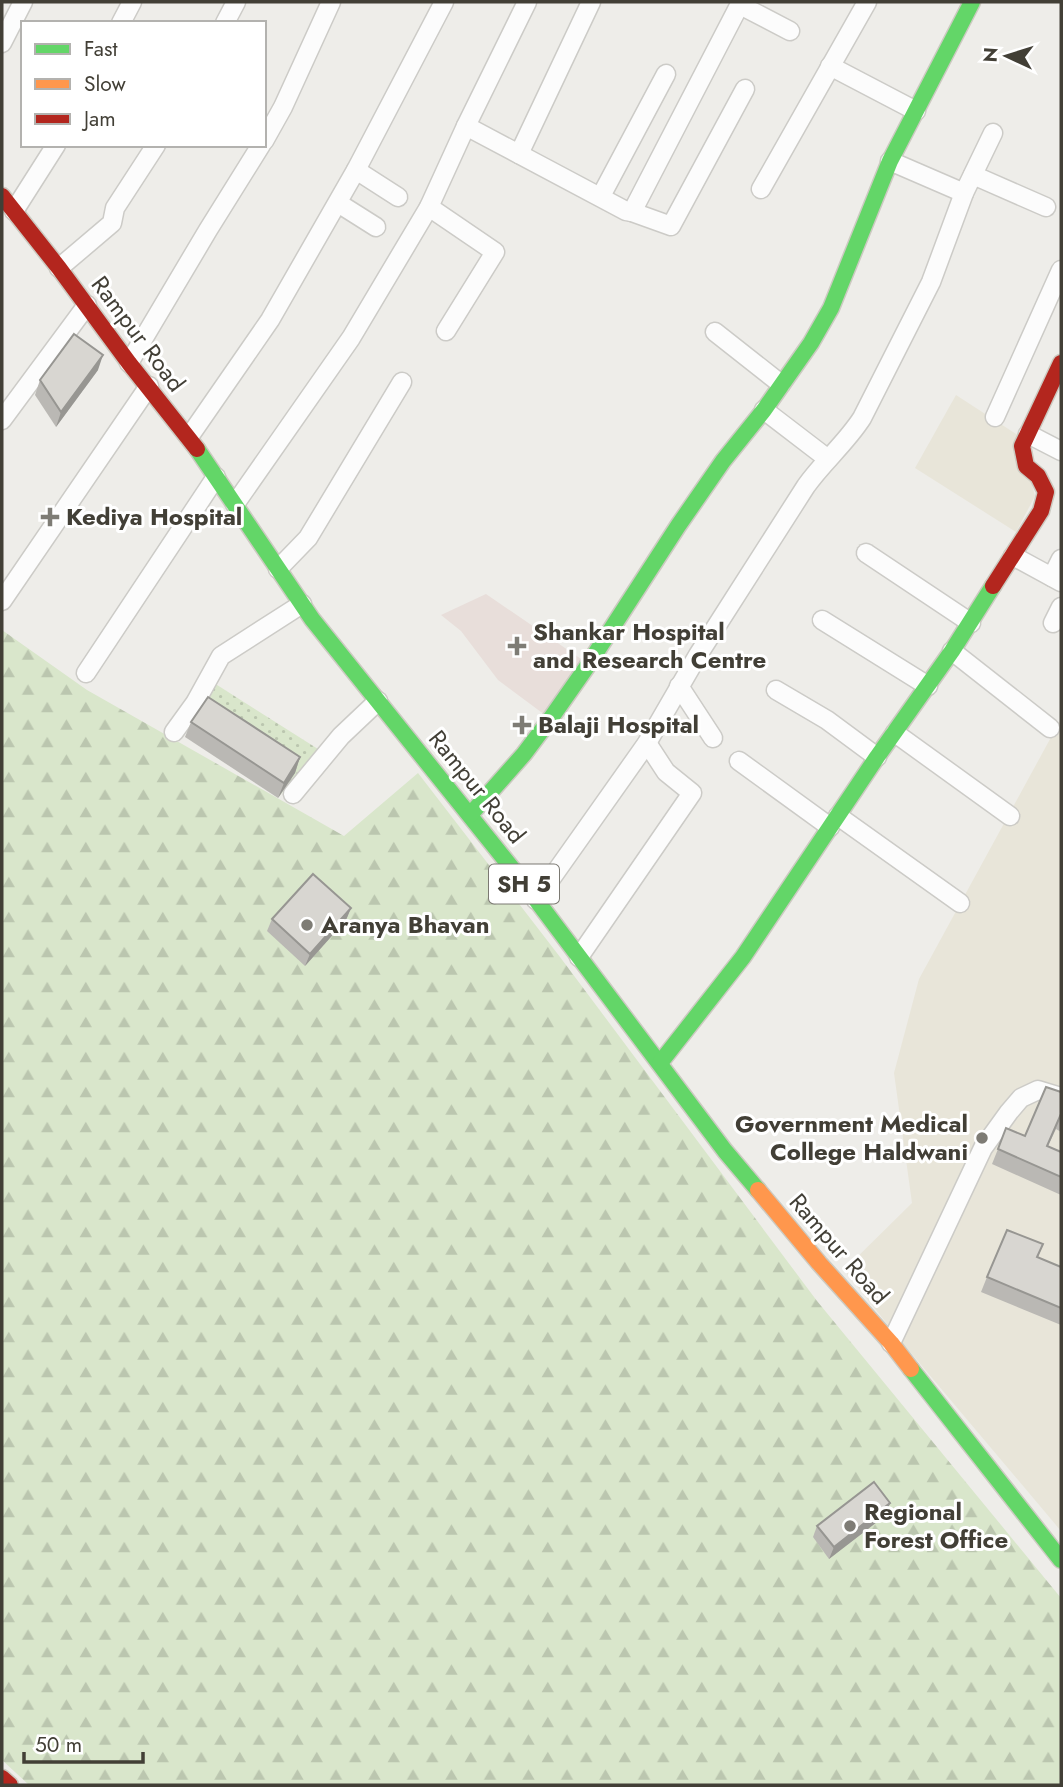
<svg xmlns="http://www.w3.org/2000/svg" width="1063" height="1787" font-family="Jost,sans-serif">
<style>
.education{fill:#e8e5d9}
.medical{fill:#e8deda}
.green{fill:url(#green-dots)}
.forest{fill:url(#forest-firs)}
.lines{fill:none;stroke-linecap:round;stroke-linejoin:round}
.street-casing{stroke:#cccbc7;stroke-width:21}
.fast-casing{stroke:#cccac1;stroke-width:19}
.slow-casing{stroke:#cccac1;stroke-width:19}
.jam-casing{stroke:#cccac1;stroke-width:19}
.street{stroke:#fcfcfc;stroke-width:18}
.fast{stroke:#63d668;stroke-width:16}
.slow{stroke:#ff974d;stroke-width:16}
.jam{stroke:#b3261e;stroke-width:16}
.wall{fill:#bab8b4}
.shaded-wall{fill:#979692}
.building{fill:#d8d6d1;stroke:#979692;stroke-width:2}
.poi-dot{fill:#7e7c75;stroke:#fff;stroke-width:2.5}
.labels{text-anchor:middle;stroke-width:6;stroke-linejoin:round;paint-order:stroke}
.shield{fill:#fff;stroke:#7b7972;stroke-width:2}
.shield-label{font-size:23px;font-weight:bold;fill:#423f36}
.street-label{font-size:24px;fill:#423f36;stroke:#fff}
.poi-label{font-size:24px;font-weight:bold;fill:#423f36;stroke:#fff;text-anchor:start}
</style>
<defs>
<pattern id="green-dots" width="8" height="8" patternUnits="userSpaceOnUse" patternTransform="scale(1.75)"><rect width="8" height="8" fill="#d9e6cb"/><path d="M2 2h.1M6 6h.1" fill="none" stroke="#bbc6af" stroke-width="1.8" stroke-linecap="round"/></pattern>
<pattern id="forest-firs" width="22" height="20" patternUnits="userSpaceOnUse" patternTransform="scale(1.75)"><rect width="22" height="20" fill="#d9e6cb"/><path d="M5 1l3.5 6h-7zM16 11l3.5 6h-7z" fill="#bbc6af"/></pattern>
</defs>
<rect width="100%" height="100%" fill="#eeede9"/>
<g class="education">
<polygon points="956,395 1019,436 1035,496 1016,532 915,468"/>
<polygon points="1061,719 1061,1531 900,1340 844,1270 912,1203 894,1073 919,979"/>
</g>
<polygon class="medical" points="486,594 584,661 545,715 498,680 461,631 441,615"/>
<polygon class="green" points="214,683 318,749 278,798 294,772 202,712 185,737"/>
<polygon class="forest" points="2,630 87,690 344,836 418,773 560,957 817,1301 1061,1598 1061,1785 29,1785 2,1760"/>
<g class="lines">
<g class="street-casing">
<g id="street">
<polyline points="740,5 790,31"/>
<polyline points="121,23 132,2"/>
<polyline points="225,23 236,2"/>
<polyline points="2,43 23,2"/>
<polyline points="830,66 916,111"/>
<polyline points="466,126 626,211 632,212 741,2"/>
<polyline points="264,141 283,107 331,2"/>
<polyline points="519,154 591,2"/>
<polyline points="890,161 964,193"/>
<polyline points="356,170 398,197"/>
<polyline points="973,175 1046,207"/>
<polyline points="761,189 867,2"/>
<polyline points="601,196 666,74"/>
<polyline points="338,203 376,227"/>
<polyline points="429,207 495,252 446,331"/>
<polyline points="14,211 56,145"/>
<polyline points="632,212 671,226 745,89"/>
<polyline points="59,268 112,223 115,208 156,145"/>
<polyline points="715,332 781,384"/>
<polyline points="129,363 208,230 261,145"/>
<polyline points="764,410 828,459"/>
<polyline points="995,417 1061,270"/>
<polyline points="2,420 87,305"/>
<polyline points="1028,434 1061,451"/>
<polyline points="189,437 270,320 356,170 444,2"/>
<polyline points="235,504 351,338 429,207 466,126 527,2"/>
<polyline points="866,553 971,623"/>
<polyline points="1013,556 1061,582"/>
<polyline points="278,569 308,538 402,382"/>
<polyline points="1052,577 1061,559"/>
<polyline points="2,601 149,386"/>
<polyline points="822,620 928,686"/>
<polyline points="1053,623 1061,607"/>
<polyline points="952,651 1050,728"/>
<polyline points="86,673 216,477"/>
<polyline points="679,686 713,738"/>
<polyline points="776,690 827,720 877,757"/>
<polyline points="174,732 195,703 221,656 302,604"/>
<polyline points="895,733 1010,816"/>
<polyline points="739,761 830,827"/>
<polyline points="293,794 341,736 378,701"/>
<polyline points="838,816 960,903"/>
<path d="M536,900L647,743L698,655L806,486C823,462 846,443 862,418L931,282L964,193L993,133"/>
<polyline points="579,957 692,793 666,772 647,743"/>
<polyline points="891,1343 983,1148 1009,1112 1021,1098 1038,1090 1061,1097"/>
</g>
</g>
<g class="fast-casing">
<g id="fast">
<polyline points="197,449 312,619 519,877 725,1151 758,1190"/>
<polyline points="470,815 524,754 551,718 586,668 678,526 723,461 764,410 811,343 831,308 890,161 972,2"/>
<polyline points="660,1063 743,957 877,757 952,651 993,586"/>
<polyline points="911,1369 1061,1560"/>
</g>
</g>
<g class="slow-casing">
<polyline id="slow" points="758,1190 819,1263 891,1343 911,1369"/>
</g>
<g class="jam-casing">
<g id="jam">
<polyline points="2,196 59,268 129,363 197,449"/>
<polyline points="993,586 1041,511 1046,492 1038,476 1026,466 1022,446 1061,363"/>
<polyline points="2,1778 10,1785"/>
</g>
</g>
<use href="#street" class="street"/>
<use href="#fast" class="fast"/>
<use href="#slow" class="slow"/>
<use href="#jam" class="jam"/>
</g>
<g class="wall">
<polygon points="98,370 56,427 35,395 40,380"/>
<polygon points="191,722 300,757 295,773 278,798 185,737"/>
<polygon points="351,908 346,920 305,966 267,931 272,919"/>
<polygon points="1061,1092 1061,1132 1056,1129 1048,1146 1061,1152 1061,1195 992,1164 998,1149 1025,1136"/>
<polygon points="1043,1244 1038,1257 1061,1267 1061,1325 981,1292 987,1277"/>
<polygon points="886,1515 829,1559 813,1537 817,1526"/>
</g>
<g class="shaded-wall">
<polygon points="103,355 98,370 56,427 61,412"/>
<polygon points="300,757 295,773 278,798 284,783"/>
<polygon points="351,908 346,920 305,966 310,954"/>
<polygon points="890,1503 886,1515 829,1559 834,1547"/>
</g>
<g class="building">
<polygon points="74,334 103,355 61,412 40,380"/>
<polygon points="208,697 300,757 284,783 191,722"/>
<polygon points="313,874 351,908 310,954 272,919"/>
<polygon points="1046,1087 1061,1092 1061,1114 1047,1146 1061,1152 1061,1177 998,1149 1006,1128 1025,1136"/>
<polygon points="1007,1230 1043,1244 1037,1257 1061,1267 1061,1308 987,1277"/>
<polygon points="874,1482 890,1503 834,1547 817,1526"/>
</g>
<g class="poi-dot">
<path d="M46.5 506.5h7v7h7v7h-7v7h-7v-7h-7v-7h7z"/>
<path d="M513.5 635.5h7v7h7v7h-7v7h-7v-7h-7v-7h7z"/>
<path d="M518.5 714.5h7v7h7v7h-7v7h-7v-7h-7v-7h7z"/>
<circle cx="307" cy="925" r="7"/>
<circle cx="982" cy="1138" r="7"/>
<circle cx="850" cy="1526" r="7"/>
</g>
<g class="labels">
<rect class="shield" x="489" y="864.5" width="70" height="39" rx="5"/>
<g class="shield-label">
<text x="524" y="892">SH 5</text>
</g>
<g class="street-label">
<text transform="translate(138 334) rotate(53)" y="8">Rampur Road</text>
<text transform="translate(477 787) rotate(51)" y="8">Rampur Road</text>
<text transform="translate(839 1249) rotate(49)" y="8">Rampur Road</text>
</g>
<g class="poi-label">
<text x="66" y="525">Kediya Hospital</text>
<text x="533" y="640">Shankar Hospital<tspan x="533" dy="28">and Research Centre</tspan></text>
<text x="538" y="733">Balaji Hospital</text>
<text x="321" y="933">Aranya Bhavan</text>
<text x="968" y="1132" text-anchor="end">Government Medical<tspan x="968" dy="28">College Haldwani</tspan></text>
<text x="864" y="1520">Regional<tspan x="864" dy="28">Forest Office</tspan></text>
</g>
</g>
<rect width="1063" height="1787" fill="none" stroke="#423f36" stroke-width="7"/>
<rect x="21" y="21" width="245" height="126" fill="#ffffff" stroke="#b3b2af" stroke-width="2"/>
<rect x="35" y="44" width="35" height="10" fill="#63d668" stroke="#b3b2af" stroke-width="2"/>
<text x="84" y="56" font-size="21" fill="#423f36">Fast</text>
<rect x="35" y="79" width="35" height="10" fill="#ff974d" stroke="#b3b2af" stroke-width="2"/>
<text x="84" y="91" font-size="21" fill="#423f36">Slow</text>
<rect x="35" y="114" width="35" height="10" fill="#b3261e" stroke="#b3b2af" stroke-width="2"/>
<text x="84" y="126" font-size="21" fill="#423f36">Jam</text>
<g transform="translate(1007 56) rotate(274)" stroke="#ffffff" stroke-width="5" paint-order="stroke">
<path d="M0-5L12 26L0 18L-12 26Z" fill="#423f36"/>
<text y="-10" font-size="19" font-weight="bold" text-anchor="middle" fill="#423f36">N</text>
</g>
<path d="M24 1752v10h119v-10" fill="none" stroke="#423f36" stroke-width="3.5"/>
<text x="35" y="1752" font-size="21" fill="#423f36" stroke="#ffffff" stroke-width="5" paint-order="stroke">50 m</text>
</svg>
